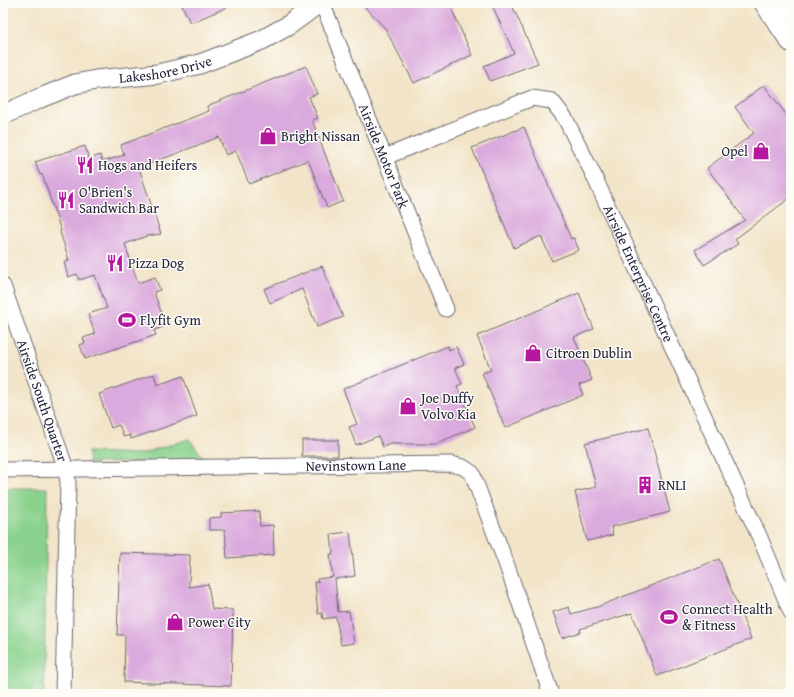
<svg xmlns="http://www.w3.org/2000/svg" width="794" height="697" font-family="'Gentium Book Plus',serif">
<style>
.green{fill:#89d18c;stroke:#567a64}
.building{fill:#daa9dd}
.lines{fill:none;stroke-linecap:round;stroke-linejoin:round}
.minor-casing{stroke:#6b666c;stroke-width:17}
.tertiary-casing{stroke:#6b666c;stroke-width:21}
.secondary-casing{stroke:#6b666c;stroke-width:23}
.minor{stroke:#fff;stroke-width:15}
.tertiary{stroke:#fff;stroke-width:19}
.secondary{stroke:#fff;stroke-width:21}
.labels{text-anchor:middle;stroke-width:3;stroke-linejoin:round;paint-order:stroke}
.street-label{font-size:14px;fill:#22223b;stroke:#fdfcf7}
.poi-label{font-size:14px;fill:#22223b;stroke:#fdfcf7;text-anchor:start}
</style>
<rect width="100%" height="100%" fill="#fdfcf7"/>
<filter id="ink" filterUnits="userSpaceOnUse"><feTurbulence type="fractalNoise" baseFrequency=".025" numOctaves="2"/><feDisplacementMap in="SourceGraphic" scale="8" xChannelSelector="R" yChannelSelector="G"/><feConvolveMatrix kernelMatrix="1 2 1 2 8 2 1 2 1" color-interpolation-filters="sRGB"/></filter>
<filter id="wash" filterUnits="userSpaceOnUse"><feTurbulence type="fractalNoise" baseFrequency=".012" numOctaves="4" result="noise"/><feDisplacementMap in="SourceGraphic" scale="16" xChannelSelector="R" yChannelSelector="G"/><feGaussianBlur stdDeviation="0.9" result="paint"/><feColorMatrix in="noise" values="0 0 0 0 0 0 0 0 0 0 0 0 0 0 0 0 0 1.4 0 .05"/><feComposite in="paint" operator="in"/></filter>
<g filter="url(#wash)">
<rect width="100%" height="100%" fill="#f2e4c8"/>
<g class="green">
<polygon points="189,439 206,461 89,463 88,452 141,454"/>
<polygon points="3,488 47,488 44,694 3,694"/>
</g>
<g id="blocks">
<g class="building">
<polygon points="181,3 237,3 190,23"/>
<polygon points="361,3 449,3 472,55 414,83 385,28"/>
<polygon points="491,3 511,3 538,63 490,81 484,66 514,53"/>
<polygon points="306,66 317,94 309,97 318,118 312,120 343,201 327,208 308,160 249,184 236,151 226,155 219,137 139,168 161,234 147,236 125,244 138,283 155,277 160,290 154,292 166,326 154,330 156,335 85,359 80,345 85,343 83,338 95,334 88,314 107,308 95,275 79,280 77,274 68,277 64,262 69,260 60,232 61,231 42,174 40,175 35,162 85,146 89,159 100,155 102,162 124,155 121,145 209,111 207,106"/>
<polygon points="764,85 791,121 791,197 735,239 738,244 704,265 695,250 745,220 707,168 754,133 735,107"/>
<polygon points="524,127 571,239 574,238 579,250 552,261 541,236 514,248 472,148"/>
<polygon points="322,266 343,317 317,327 302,289 270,303 264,289"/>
<polygon points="579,293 594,329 574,337 592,380 579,385 583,395 505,428 482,373 491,370 477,336"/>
<polygon points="448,346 449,350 456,347 464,364 455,368 462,384 457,386 475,427 435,444 390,444 383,447 378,436 356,445 349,427 357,424 343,389"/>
<polygon points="154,374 157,385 183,376 197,416 131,439 130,435 124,437 119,425 111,428 99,394"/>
<polygon points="648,428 670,512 611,527 613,535 587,541 575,492 596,487 585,443"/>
<rect x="302" y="440" width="36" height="16"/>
<polygon points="259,511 260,526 273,525 274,555 227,558 225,530 209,530 209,518 221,517 221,513"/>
<polygon points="350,532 355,576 335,579 338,612 349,611 354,643 341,645 336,617 323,619 322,613 318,614 315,582 318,582 317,579 333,577 330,554 333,554 331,534"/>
<polygon points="120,553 190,555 189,587 208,584 212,609 233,610 231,686 124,682 125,635 117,635"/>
<polygon points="719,559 751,639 657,676 632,613 580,629 581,632 562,638 553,612 569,607 571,614 597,607"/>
</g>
</g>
</g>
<g filter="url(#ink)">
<use href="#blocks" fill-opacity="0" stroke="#6b666c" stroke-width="1"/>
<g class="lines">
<g class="minor-casing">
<g id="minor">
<path id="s1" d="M322,3L446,309"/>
<path id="s2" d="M385,157L532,98L552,101L565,118L593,174L760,538L791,612"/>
<path id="s3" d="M3,286L66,469L68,483L63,694"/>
<path id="s4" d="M3,470L451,464L463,467L472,473L506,563L551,694"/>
</g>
</g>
<g class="tertiary-casing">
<g id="tertiary">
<path id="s5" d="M3,115L38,99L75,84L96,80L158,74L200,64L262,40L289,25L319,3"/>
</g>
</g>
<g class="secondary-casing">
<g id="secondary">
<polyline points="765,3 791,41"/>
<polyline points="787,3 791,9"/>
</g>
</g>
<use href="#minor" class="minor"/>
<use href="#tertiary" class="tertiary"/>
<use href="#secondary" class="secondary"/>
</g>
</g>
<defs>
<g id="shop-bare" transform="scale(1.38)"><path d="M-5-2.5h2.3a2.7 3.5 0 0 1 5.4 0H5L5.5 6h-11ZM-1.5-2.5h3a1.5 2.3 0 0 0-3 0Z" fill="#b5179e" stroke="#fdfcf7" stroke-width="2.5" paint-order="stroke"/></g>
<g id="restaurant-bare" transform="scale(1.38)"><path d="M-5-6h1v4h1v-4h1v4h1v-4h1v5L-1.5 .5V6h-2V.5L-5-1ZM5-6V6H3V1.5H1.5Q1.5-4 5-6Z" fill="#b5179e" stroke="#fdfcf7" stroke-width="2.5" paint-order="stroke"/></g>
<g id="stadium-bare" transform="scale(1.38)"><path d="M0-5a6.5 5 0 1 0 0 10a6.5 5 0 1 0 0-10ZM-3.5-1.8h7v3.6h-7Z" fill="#b5179e" stroke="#fdfcf7" stroke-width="2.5" paint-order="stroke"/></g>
<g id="building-bare" transform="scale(1.38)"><path d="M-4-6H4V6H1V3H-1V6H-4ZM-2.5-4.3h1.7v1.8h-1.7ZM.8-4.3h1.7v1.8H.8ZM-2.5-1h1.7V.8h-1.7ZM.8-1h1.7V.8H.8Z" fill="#b5179e" stroke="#fdfcf7" stroke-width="2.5" paint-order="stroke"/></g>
</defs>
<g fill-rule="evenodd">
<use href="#shop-bare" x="268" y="136"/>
<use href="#shop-bare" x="761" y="151"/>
<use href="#restaurant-bare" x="85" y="165"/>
<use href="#restaurant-bare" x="66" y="200"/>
<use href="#restaurant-bare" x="115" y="263"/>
<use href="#stadium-bare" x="127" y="320"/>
<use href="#shop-bare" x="533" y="353"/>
<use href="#shop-bare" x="408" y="406"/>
<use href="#building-bare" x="645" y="485"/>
<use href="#stadium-bare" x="669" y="617"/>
<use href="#shop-bare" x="175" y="622"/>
</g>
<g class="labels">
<g class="street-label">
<text dy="5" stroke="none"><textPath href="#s5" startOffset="170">Lakeshore Drive</textPath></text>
<text dy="5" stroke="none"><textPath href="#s1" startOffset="165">Airside Motor Park</textPath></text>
<text dy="5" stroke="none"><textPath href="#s2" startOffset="372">Airside Enterprise Centre</textPath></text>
<text dy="5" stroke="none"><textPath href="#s3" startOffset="121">Airside South Quarter</textPath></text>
<text dy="5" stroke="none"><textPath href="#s4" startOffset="353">Nevinstown Lane</textPath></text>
</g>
<g class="poi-label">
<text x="281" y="141">Bright Nissan</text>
<text x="748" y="156" text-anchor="end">Opel</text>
<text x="98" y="170">Hogs and Heifers</text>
<text x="79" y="197">O'Brien's<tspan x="79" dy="16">Sandwich Bar</tspan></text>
<text x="128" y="268">Pizza Dog</text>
<text x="140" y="325">Flyfit Gym</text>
<text x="546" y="358">Citroen Dublin</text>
<text x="421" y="403">Joe Duffy<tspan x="421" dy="16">Volvo Kia</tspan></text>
<text x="658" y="490">RNLI</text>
<text x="682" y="614">Connect Health<tspan x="682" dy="16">&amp; Fitness</tspan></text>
<text x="188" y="627">Power City</text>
</g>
</g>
<rect width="794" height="697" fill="none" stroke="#fdfcf7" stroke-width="16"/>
</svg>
